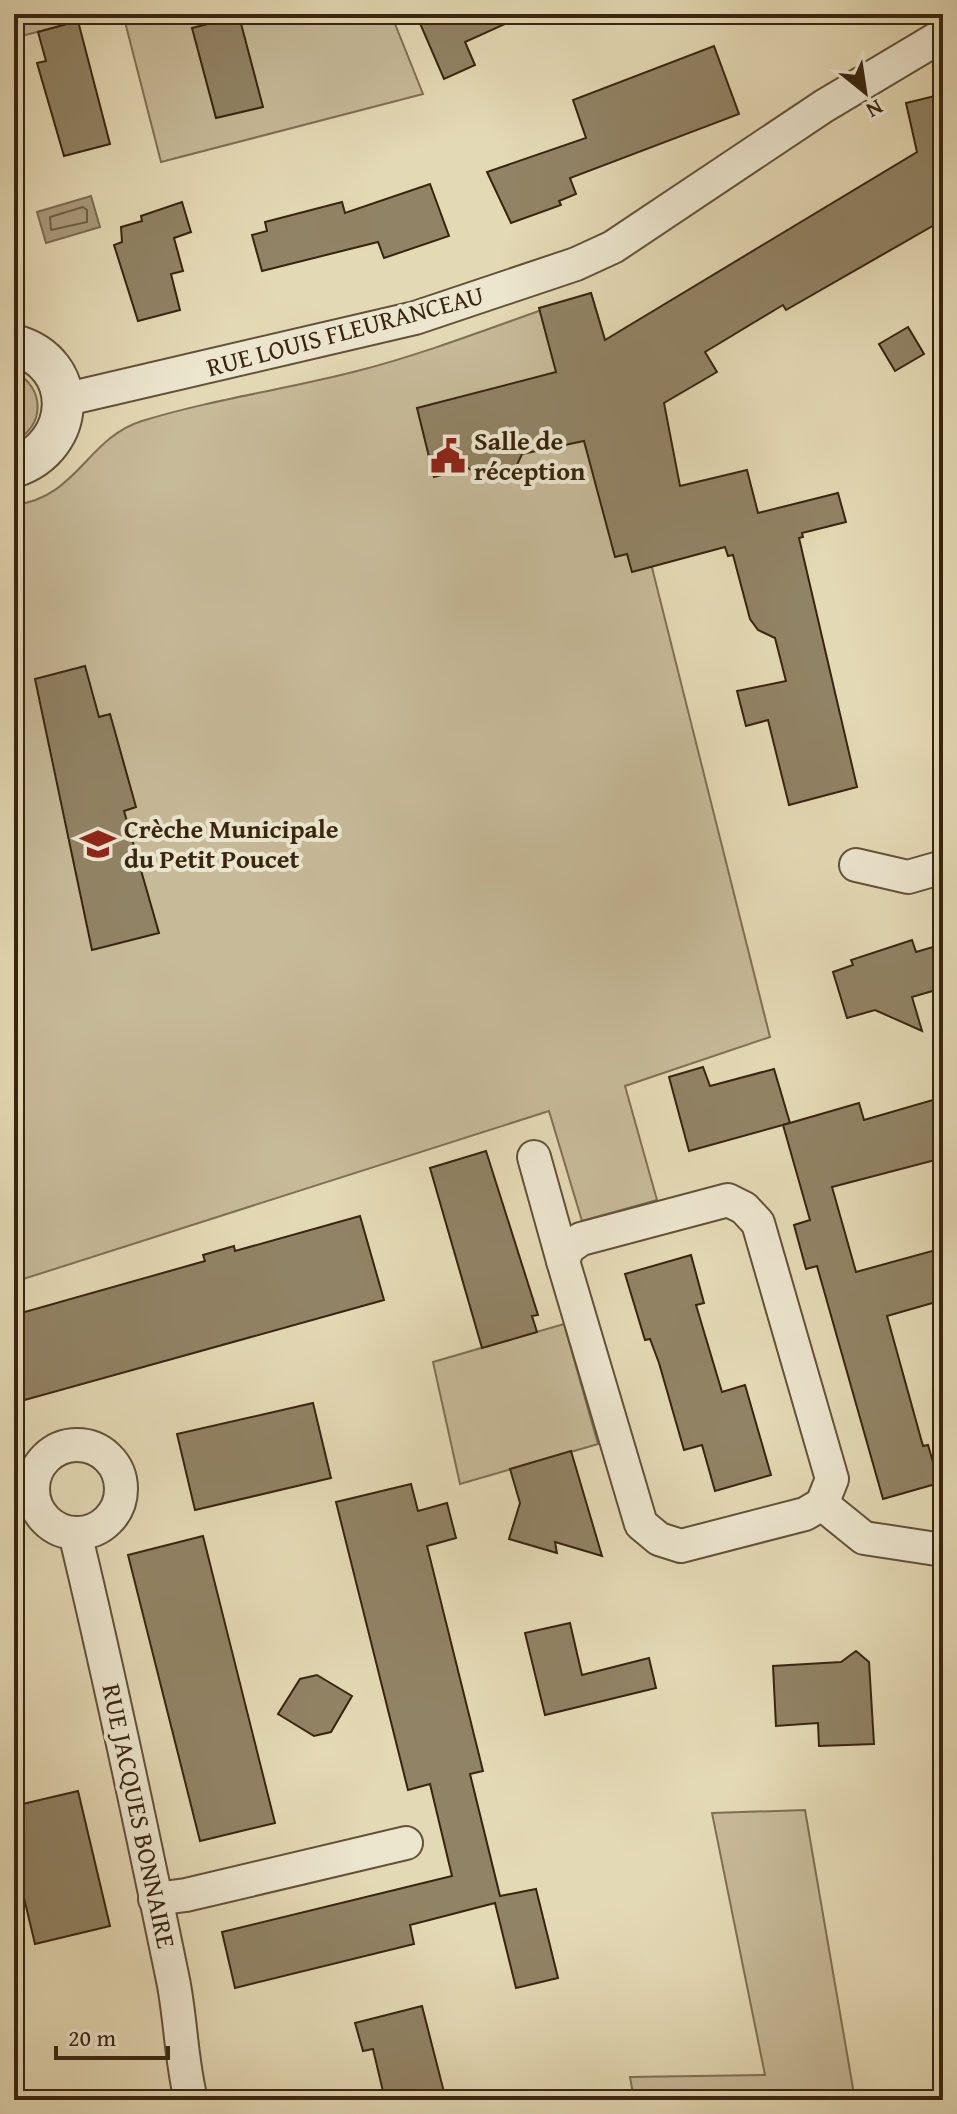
<svg xmlns="http://www.w3.org/2000/svg" width="957" height="2114" font-family="'Gentium Book Plus',serif">
<style>
.green{fill:#c7ba99;stroke:#7f7054;stroke-width:2}
.water{fill:#a99c7d;stroke:#7b6c51;stroke-width:2}
.lines{fill:none;stroke-linecap:round;stroke-linejoin:round}
.shore{stroke:#706046;stroke-width:2}
.building{fill:#918365;stroke:#37250f;stroke-width:2}
.service-casing{stroke:#625238;stroke-width:20}
.minor-casing{stroke:#625238;stroke-width:36}
.tertiary-casing{stroke:#625238;stroke-width:44}
.service{stroke:#ede6cf;stroke-width:16}
.minor{stroke:#ede6cf;stroke-width:32}
.tertiary{stroke:#ede6cf;stroke-width:40}
.labels{text-anchor:middle;stroke-width:8;stroke-linejoin:round;paint-order:stroke}
.street-label{font-size:26px;fill:#37250f;stroke:#ede6cf}
.poi-label{font-size:26px;font-weight:bold;fill:#37250f;stroke:#ede6cf;text-anchor:start}
</style>
<rect width="100%" height="100%" fill="#e4d9b5"/>
<filter id="stains"><feTurbulence type="fractalNoise" baseFrequency=".0025" numOctaves="4"/><feColorMatrix values="0 0 0 0 .2 0 0 0 0 .09 0 0 0 0 .02 0 0 0 .5 -.17"/></filter>
<radialGradient id="worn" r=".72"><stop offset=".6" stop-color="#630" stop-opacity="0"/><stop offset="1" stop-color="#630" stop-opacity=".3"/></radialGradient>
<g class="green">
<polygon points="18,14 106,14 14,38 14,15"/>
<polygon points="123,14 391,14 423,94 161,162"/>
<path d="M591,293L644,470L634,496L770,1037L625,1086L657,1200L582,1221L549,1111L14,1282V505C77,498 87,438 142,421C213,399 289,389 361,370C438,350 515,318 591,293Z"/>
<path d="M14,372C45,386 46,427 14,441Z"/>
<polygon points="564,1324 598,1444 460,1484 433,1362"/>
<polygon points="805,1810 855,2100 634,2100 630,2077 765,2075 712,1813"/>
</g>
<polygon class="water" points="91,196 100,227 46,243 37,212"/>
<g class="lines">
<polygon class="shore" points="83,207 87,210 87,222 51,230 50,217"/>
</g>
<g class="building">
<polygon points="416,14 527,14 465,42 475,65 444,79"/>
<polygon points="239,16 263,107 216,118 192,28"/>
<polygon points="78,21 110,144 64,156 37,63 46,61 38,32"/>
<polygon points="714,46 739,114 570,178 576,194 559,201 561,205 511,223 487,172 586,138 573,100"/>
<polygon points="943,94 943,220 786,310 783,305 705,352 717,372 664,403 680,486 747,470 758,513 838,493 846,522 802,533 803,537 799,538 857,787 789,805 768,720 746,726 737,691 786,681 775,638 758,630 750,619 733,555 728,556 725,547 632,572 627,554 615,557 584,441 522,454 517,465 478,475 468,468 434,477 417,408 556,372 539,308 591,293 605,340 917,152 906,103"/>
<polygon points="430,184 449,236 384,258 378,242 262,271 252,235 267,231 265,222 342,202 345,213"/>
<polygon points="182,202 191,232 174,238 183,271 171,274 180,310 138,321 114,245 122,242 121,227 142,221 141,216"/>
<polygon points="908,327 924,354 895,371 879,344"/>
<polygon points="85,666 99,717 110,714 136,807 124,811 159,933 92,950 35,679"/>
<polygon points="912,940 916,952 943,944 943,988 912,997 922,1031 875,1010 847,1018 833,972 853,965 851,960"/>
<polygon points="703,1067 710,1086 774,1069 790,1123 689,1151 669,1077"/>
<polygon points="943,1097 943,1158 832,1187 856,1272 943,1248 943,1300 887,1316 923,1446 928,1445 939,1483 883,1499 817,1266 806,1269 794,1225 810,1220 783,1125 859,1103 864,1120"/>
<polygon points="486,1151 538,1315 532,1316 537,1332 482,1348 430,1168"/>
<polygon points="360,1216 384,1300 14,1403 14,1315 205,1261 203,1255 234,1246 235,1251"/>
<polygon points="691,1255 704,1303 696,1305 722,1392 745,1385 771,1475 715,1491 702,1445 684,1450 659,1363 650,1339 645,1340 625,1274"/>
<polygon points="313,1403 331,1478 195,1510 177,1434"/>
<polygon points="571,1451 602,1556 555,1542 557,1553 509,1539 520,1503 510,1469"/>
<polygon points="411,1484 418,1511 447,1503 456,1538 427,1546 483,1771 470,1774 500,1896 536,1889 558,1978 516,1988 495,1903 410,1925 414,1944 235,1988 222,1932 452,1876 430,1784 408,1790 336,1502"/>
<polygon points="203,1536 275,1823 200,1841 128,1555"/>
<polygon points="570,1623 582,1675 649,1658 656,1688 545,1715 525,1633"/>
<polygon points="856,1651 869,1662 874,1744 819,1746 818,1723 776,1726 773,1666 841,1662"/>
<polygon points="317,1675 352,1696 331,1732 314,1736 278,1714 300,1679"/>
<polygon points="78,1791 110,1926 35,1944 14,1856 14,1806"/>
<polygon points="422,2006 446,2100 385,2100 373,2049 363,2051 355,2023"/>
</g>
<g class="lines">
<g class="service-casing">
<polyline id="service" points="14,2089 17,2100"/>
</g>
<g class="minor-casing">
<g id="minor">
<polyline points="63,400 415,318 576,264 613,247 824,106 943,35"/>
<polyline points="856,865 908,877 943,867"/>
<polyline points="534,1157 563,1261"/>
<polygon points="728,1200 744,1208 758,1223 832,1479 822,1504 805,1514 681,1546 659,1539 641,1524 563,1261 568,1248 581,1239"/>
<circle cx="77" cy="1489" r="44"/>
<polyline points="822,1504 864,1538 943,1550"/>
<path d="M75,1533C111,1682 142,1830 173,1980C181,2020 181,2060 191,2100"/>
<polyline points="155,1899 186,1895 406,1843"/>
</g>
</g>
<g class="tertiary-casing">
<path id="tertiary" d="M14,345C81,363 77,446 14,467"/>
</g>
<use href="#service" class="service"/>
<use href="#minor" class="minor"/>
<use href="#tertiary" class="tertiary"/>
</g>
<defs>
<g id="civic-bare" transform="scale(2.76)"><path d="M-.6-6.5H3V-4.5H.6V-3L4-1V1h2V6H-6V1h2V-1L-.6-3ZM-1.2 2.5V6h2.4V2.5Z" fill="#8f2418" stroke="#ede6cf" stroke-width="2.5" paint-order="stroke"/></g>
<g id="school-bare" transform="scale(2.76)"><path d="M0-5L7-2L0 1L-7-2ZM-4 1L0 2.5L4 1V4Q0 6-4 4Z" fill="#8f2418" stroke="#ede6cf" stroke-width="2.5" paint-order="stroke"/></g>
</defs>
<g fill-rule="evenodd">
<use href="#civic-bare" x="448" y="456"/>
<use href="#school-bare" x="98" y="844"/>
</g>
<g class="labels">
<g class="street-label">
<text transform="translate(345 331) rotate(-15)" y="9">RUE LOUIS FLEURANCEAU</text>
<text transform="translate(139 1816) rotate(78)" y="9">RUE JACQUES BONNAIRE</text>
</g>
<g class="poi-label">
<text x="474" y="450">Salle de<tspan x="474" dy="30">réception</tspan></text>
<text x="124" y="838">Crèche Municipale<tspan x="124" dy="30">du Petit Poucet</tspan></text>
</g>
</g>
<rect width="957" height="2114" fill="none" stroke="#e4d9b5" stroke-width="48"/>
<rect x="16" y="16" width="925" height="2082" fill="none" stroke="#37250f" stroke-width="4"/>
<rect x="24" y="24" width="909" height="2066" fill="none" stroke="#37250f" stroke-width="2"/>
<g transform="translate(865 92) rotate(150)" stroke="#ede6cf" stroke-width="6" paint-order="stroke">
<path d="M0-6L14 30L0 20L-14 30Z" fill="#37250f"/>
<text y="-12" font-size="22" font-weight="bold" text-anchor="middle" fill="#37250f">N</text>
</g>
<path d="M56 2046v12h112v-12" fill="none" stroke="#37250f" stroke-width="4"/>
<text x="68" y="2046" font-size="24" fill="#37250f" stroke="#ede6cf" stroke-width="6" paint-order="stroke">20 m</text>
<rect width="100%" height="100%" filter="url(#stains)"/>
<rect width="100%" height="100%" fill="url(#worn)"/>
</svg>
